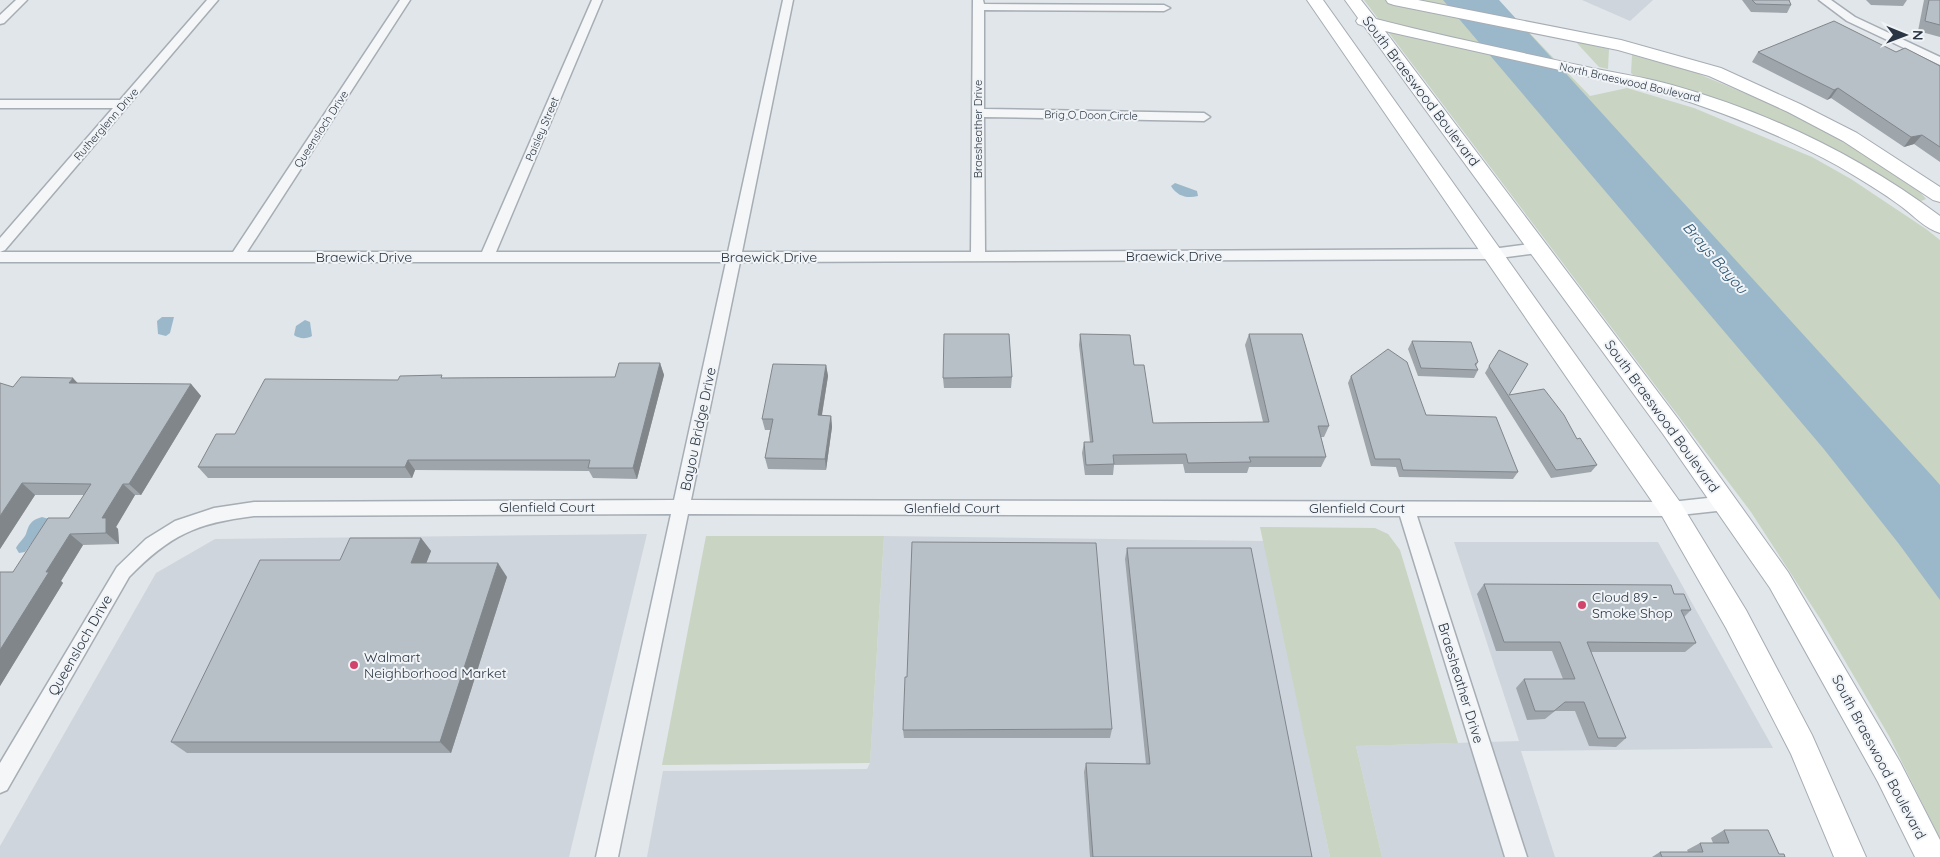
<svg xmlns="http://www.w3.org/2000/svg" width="1940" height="857" font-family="Quicksand,sans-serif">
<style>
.built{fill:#cfd5dc}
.green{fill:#c9d4c2}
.water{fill:#9bb8cb}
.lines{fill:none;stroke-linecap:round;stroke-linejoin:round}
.minor-casing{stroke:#a6adb4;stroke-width:3}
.secondary-casing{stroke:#a6adb4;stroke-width:2}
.minor{fill:#f4f6f8;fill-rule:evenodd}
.secondary{fill:#fff;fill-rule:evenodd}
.wall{fill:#9ea5ab}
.shaded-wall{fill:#81868b}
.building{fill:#b8c0c7;stroke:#81868b}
.poi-dot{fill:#d1446c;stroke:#f1f4f7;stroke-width:2}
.labels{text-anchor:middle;stroke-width:4;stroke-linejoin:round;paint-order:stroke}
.far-street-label{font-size:11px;fill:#293542;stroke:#f1f4f7}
.street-label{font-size:14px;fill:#293542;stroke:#f1f4f7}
.poi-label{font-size:14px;fill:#293542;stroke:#f1f4f7;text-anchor:start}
.water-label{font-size:15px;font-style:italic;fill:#325a77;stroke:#f1f4f7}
</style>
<rect width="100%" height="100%" fill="#e1e6ea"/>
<g class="built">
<polygon points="1582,0 1653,0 1630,21"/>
<polygon points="647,534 569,857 0,857 0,846 156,573 215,539"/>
<polygon points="884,536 1264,541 1330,857 647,857 663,771 867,769 870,763"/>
<polygon points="1454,542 1658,542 1773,748 1521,751 1555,857 1382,857 1356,746 1519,741"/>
</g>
<g class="green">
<polygon points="1364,0 1498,0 1590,96 1627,88 1694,108 1812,157 1851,179 1926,229 1940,240 1940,839 1889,736 1821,620 1751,512"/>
<polygon points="1576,42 1609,49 1608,69 1599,67"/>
<polygon points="1632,55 1694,72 1804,118 1890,170 1920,192 1926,199 1921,201 1899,191 1692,92 1633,75 1631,73"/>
<polygon points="1260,527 1375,528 1388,534 1400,550 1458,743 1356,746 1382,857 1330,857"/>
<polygon points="706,536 884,536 870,763 662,765"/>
</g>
<g class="water">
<polygon points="1443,0 1499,0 1933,477 1940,485 1940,600 1899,544 1823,448"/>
<path d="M1175,183L1197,191L1198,196C1187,199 1177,196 1171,186Z"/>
<polygon points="162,317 174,317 170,333 166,336 158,334 157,321"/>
<path d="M305,320L310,322L312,336C307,339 299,339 294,335L296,326Z"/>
<path d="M42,517L49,519L25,552L19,553L16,548C18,543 24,539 26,534C29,524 31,520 42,517Z"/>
</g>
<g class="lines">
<g class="minor-casing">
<g id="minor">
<polygon points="16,0 27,0 4,23 0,24 0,15"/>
<polygon points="207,0 218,0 5,250 0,252 0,238 113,108 0,108 0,100 120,100"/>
<path d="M400,0H410L247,252H482L592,0H602L496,252H728L783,0H793L742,252H971L973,0H983L984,4L1164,5L1170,8L1164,11L984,10V109L1204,113L1210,117L1204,121L984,117L985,252L1492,249L1538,243L1543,245L1545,248L1543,251L1538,253L1492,259L740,262L691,500L1671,502L1726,496L1732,498L1735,503L1732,508L1726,510L1671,516H1417L1527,857H1505L1400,516L688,514L618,857H596L671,514L254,516C196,523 170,535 129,577L7,790L0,793V763L117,567L146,539L175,521L214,508L254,502L674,500L726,262H0V252H233Z"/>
<polygon points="1819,0 1831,0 1855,17 1940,57 1940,65 1847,21"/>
</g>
</g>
<g class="secondary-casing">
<g id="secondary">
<polygon points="1307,0 1323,0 1680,502 1746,610 1812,735 1866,857 1834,857 1791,754 1726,628 1662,516"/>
<path d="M1345,0H1361L1376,19C1445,37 1516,51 1587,67C1615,73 1644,77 1672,85C1768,112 1860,156 1940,216V233C1926,229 1914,216 1902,207C1882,192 1860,179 1838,166C1782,135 1723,112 1662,93L1385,31L1679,420L1788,572L1900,762L1940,840V857H1915L1878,782L1770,588L1663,434L1364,26L1358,24L1356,21L1358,18Z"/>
<polygon points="1386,0 1418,0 1621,40 1721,68 1800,104 1857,133 1940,187 1940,202 1933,200 1843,141 1788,112 1709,76 1618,50 1394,5 1388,3"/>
</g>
</g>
<use href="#minor" class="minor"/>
<use href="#secondary" class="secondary"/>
</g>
<g class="wall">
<polygon points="1742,0 1789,0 1791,5 1787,13 1751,12"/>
<polygon points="1866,0 1907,0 1903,6 1871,5"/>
<polygon points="1924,0 1940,0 1940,37 1918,31"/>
<polygon points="1758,52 1896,52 1940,66 1940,162 1914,144 1904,147 1831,98 1827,100 1752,62"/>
<polygon points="1080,334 1134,365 1153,423 1263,422 1245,345 1249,334 1329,426 1324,437 1321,437 1326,457 1321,467 1249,467 1247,473 1185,473 1183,464 1114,465 1113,475 1085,475 1082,453 1084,442 1090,442 1079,345"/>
<polygon points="1412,341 1478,362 1476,366 1478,370 1474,378 1418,376 1408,349"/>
<polygon points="660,363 664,375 637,479 593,478 589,471 415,470 412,478 208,478 198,467 398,380 444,378 615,377"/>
<polygon points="826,365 828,376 822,415 831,416 832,427 826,470 768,469 765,458 770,430 765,430 762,419"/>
<polygon points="1489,366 1509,395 1577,439 1597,465 1591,472 1551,478 1485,373"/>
<polygon points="1351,376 1426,415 1518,472 1513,479 1399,477 1396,467 1371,466 1348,383"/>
<polygon points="1012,377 1011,388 944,388 943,378"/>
<polygon points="77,383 191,384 201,396 141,495 135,495 116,527 118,529 119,544 83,545 61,581 63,583 0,686 0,572 13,572 69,518 84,495 35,495 0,549 13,387"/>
<polygon points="421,538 431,551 426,563 507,577 451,753 187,753 171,742"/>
<polygon points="1127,548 1312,857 1090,857 1084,772 1086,763 1146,764 1125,559"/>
<polygon points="1484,584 1674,594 1691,610 1684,617 1696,643 1685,652 1591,652 1626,738 1616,747 1589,746 1575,711 1555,711 1545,719 1527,720 1516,688 1524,679 1563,679 1552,651 1496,651 1477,594"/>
<polygon points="1112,729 1110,738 904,738 903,730"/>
<polygon points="1724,830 1785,857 1652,857 1660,852 1688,852 1687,850 1700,843 1713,843 1711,838"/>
</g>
<g class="shaded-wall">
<polygon points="1838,88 1831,98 1827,100 1834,90"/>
<polygon points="1922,135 1914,144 1904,147 1911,137"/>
<polygon points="660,363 664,375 637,479 633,468"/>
<polygon points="826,365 828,376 820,426 818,415"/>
<polygon points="73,378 84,390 69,383"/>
<polygon points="191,384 201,396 141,495 129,484"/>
<polygon points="831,416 832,427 826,470 825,459"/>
<polygon points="408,460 415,470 412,478 405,467"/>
<polygon points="22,483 35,495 0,549 0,516"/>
<polygon points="123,484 135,495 116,527 118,529 119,544 106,533 102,518"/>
<polygon points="70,534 83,545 61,581 63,583 0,686 0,650 46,572"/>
<polygon points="421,538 431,551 421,577 411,563"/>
<polygon points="498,563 507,577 451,753 440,742"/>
</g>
<g class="building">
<polygon points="1752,0 1789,0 1791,5 1756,4"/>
<polygon points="1929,0 1940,0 1940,25 1925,21"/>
<polygon points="1834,21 1896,52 1905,48 1940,66 1940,147 1922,135 1911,137 1838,88 1834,90 1758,52"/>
<polygon points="944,334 1009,334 1012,377 943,378"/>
<polygon points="1080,334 1130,335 1134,365 1144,365 1153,423 1269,422 1249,334 1302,334 1329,426 1318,426 1326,457 1249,457 1251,462 1188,463 1186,454 1113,455 1114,464 1086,465 1084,442 1093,442"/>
<polygon points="1412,341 1471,342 1478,362 1475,364 1478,370 1421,368"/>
<polygon points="1388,349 1407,362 1426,415 1496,417 1518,472 1403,470 1400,459 1375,459 1351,376"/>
<polygon points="1499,350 1528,364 1509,395 1544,389 1564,415 1577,439 1580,438 1597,465 1556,470 1489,366"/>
<polygon points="619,363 660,363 633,468 588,468 590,460 408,460 405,467 198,467 216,434 235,434 265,379 398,380 400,376 442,375 441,378 615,377"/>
<polygon points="773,364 826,365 818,415 831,416 825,459 765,458 773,419 762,419"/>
<polygon points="21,377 73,378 69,383 191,384 129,484 123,484 102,518 106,518 106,533 70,534 46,572 49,572 0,650 0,572 13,572 48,518 69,518 91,484 22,483 0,516 0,383 13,387"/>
<polygon points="350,538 421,538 411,563 498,563 440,742 171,742 260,560 340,560"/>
<polygon points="912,542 1096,543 1112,729 903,730 905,677 907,677"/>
<polygon points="1127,548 1251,548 1312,857 1093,857 1086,763 1150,764"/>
<polygon points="1484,584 1671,585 1674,594 1684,594 1691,610 1681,610 1696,643 1587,642 1626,738 1598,738 1584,702 1565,702 1554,711 1535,711 1524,679 1575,679 1560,642 1504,642"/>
<polygon points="1724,830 1768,830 1779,854 1784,854 1785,857 1662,857 1660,852 1703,852 1700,843 1729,843"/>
</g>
<g class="poi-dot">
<circle cx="1582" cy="605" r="5"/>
<circle cx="354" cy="665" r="5"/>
</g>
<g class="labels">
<g class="far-street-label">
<text transform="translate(1630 82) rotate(13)" y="4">North Braeswood Boulevard</text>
<text transform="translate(1091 115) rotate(1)" y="4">Brig O Doon Circle</text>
<text transform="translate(106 124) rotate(-49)" y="4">Rutherglenn Drive</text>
<text transform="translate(321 129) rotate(-57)" y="4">Queensloch Drive</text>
<text transform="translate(542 129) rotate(-67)" y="4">Paisley Street</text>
<text transform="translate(978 129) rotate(-90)" y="4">Braesheather Drive</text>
</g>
<g class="street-label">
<text transform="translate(1421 91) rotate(53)" y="5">South Braeswood Boulevard</text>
<text x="1174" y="261">Braewick Drive</text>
<text x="364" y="262">Braewick Drive</text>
<text x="769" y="262">Braewick Drive</text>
<text transform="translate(1662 416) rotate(54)" y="5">South Braeswood Boulevard</text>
<text transform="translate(698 429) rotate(-78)" y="5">Bayou Bridge Drive</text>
<text x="547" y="512">Glenfield Court</text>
<text x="952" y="513">Glenfield Court</text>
<text x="1357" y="513">Glenfield Court</text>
<text transform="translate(80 645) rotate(-60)" y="5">Queensloch Drive</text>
<text transform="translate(1461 683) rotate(73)" y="5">Braesheather Drive</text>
<text transform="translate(1879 757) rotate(62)" y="5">South Braeswood Boulevard</text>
</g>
<g class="poi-label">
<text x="1592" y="602">Cloud 89 -<tspan x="1592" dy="16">Smoke Shop</tspan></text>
<text x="364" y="662">Walmart<tspan x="364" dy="16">Neighborhood Market</tspan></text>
</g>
<g class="water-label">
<text transform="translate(1715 258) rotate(49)" y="5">Brays Bayou</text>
</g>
</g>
<g transform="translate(1905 35) rotate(91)" stroke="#f1f4f7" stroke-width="4" paint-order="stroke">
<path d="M0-4L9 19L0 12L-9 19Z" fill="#293542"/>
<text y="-8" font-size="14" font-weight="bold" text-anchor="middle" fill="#293542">N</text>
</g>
</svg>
